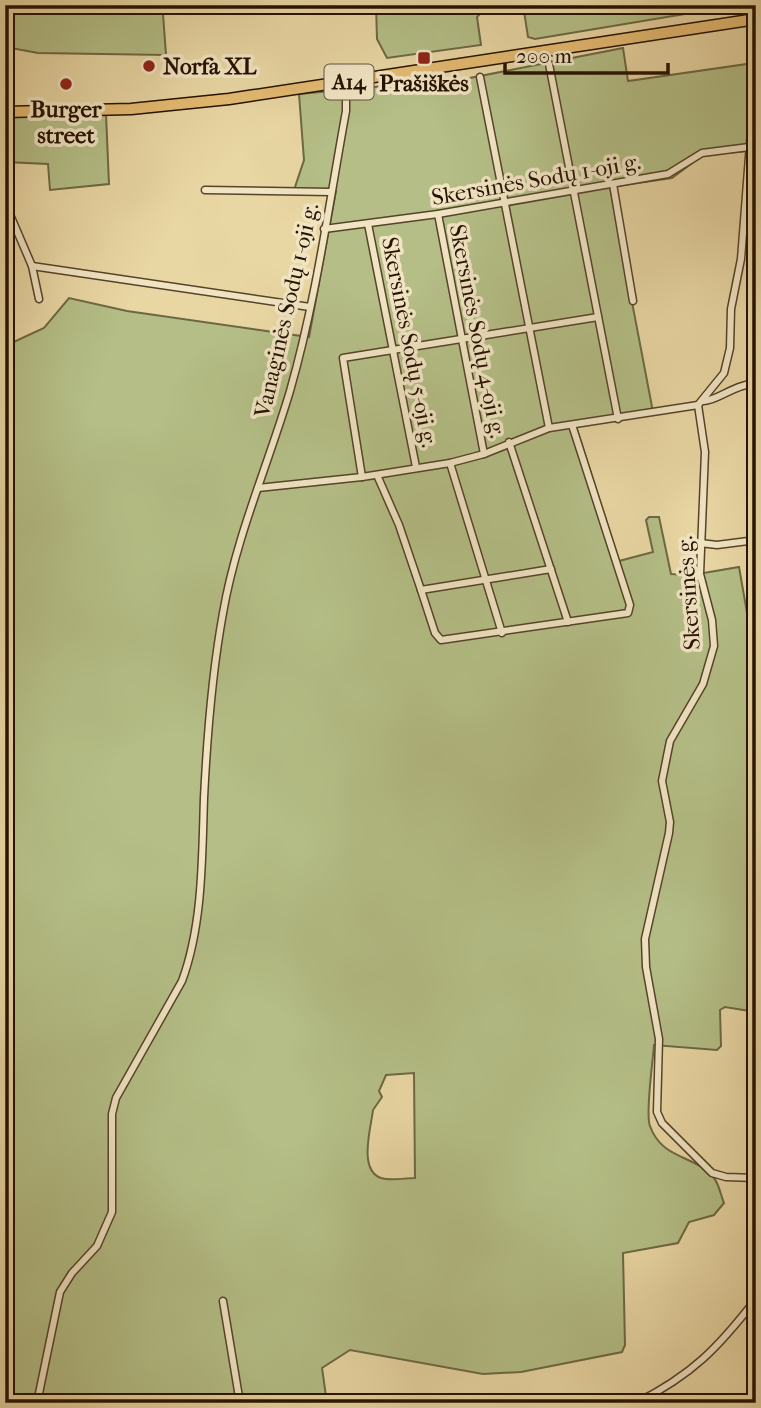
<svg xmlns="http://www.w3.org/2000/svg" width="761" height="1408" font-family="'IM FELL French Canon',serif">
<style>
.green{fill:#b4be86;stroke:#6d6843;stroke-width:2;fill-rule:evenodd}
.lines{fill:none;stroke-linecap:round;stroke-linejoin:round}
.street-casing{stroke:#564329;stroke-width:9}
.highway-casing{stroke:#261200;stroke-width:13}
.street{stroke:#f0e4c3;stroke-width:6}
.highway{stroke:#e4bb72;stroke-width:10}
.poi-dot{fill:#8f2418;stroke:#f0e4c3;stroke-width:2.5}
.labels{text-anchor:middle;stroke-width:7;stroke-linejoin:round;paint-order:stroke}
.shield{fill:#f0e4c3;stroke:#63513a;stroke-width:2}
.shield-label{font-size:21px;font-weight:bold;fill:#261200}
.poi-label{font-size:23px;font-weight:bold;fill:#261200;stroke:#f0e4c3}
.street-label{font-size:23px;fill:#261200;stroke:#f0e4c3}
</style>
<rect width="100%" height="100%" fill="#e8d6a3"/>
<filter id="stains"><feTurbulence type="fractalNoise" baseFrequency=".00286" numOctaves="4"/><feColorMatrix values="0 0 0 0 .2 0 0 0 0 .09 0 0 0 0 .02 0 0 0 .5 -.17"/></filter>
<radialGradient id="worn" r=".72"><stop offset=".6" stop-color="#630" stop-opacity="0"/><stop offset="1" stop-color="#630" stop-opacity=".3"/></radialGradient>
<g class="green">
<polygon points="5,5 234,5 225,10 163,14 166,55 38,53 5,47"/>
<polygon points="376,5 482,5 483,11 477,17 481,45 387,58 377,39"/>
<polygon points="523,5 739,5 535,39 528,37"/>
<path d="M623,48L628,81L754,63L747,151L703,155L672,178L610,187L653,412L575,423L619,561L653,552L646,520L649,517H659L671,574L692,575L739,567L749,624L756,625V1012L725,1007L720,1010L721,1046L717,1050L654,1045C653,1061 645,1115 650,1126C662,1160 694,1154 714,1178C719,1184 721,1196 724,1203L714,1215L689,1222L678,1243L623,1253L625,1345L622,1352L521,1372L483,1374L350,1350L322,1368L327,1403H5V346L44,328L69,298L127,311L309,337L336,191L294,190L304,160L299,94L417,83L434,85ZM414,1073L415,1178C405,1178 391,1181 381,1178C358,1170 371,1128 373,1110L382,1097L379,1091L386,1075Z"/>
<polygon points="106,114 109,184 50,190 48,164 5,162 5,117"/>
</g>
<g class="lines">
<g class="street-casing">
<g id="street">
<polyline points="549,64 618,419"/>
<polyline points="480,77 549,428"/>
<polyline points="613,184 633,301"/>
<polyline points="205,190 331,192"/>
<polyline points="5,203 32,266 39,299"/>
<polyline points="438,214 484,454"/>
<polyline points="368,224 416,467"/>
<polyline points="324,229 438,214 668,174 702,153 749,147"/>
<polyline points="32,266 310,307"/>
<path d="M704,401C719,400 733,385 756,383"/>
<polyline points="698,405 705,452 700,574 712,620 714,646 703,684 670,741 662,781 670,822 669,833 645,939 646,967 659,1039 657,1112 662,1123 712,1173 726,1177 756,1178"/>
<polyline points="698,405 724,373 730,348 731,309 741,259 756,67"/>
<polyline points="509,442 568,622"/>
<polyline points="450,463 502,633"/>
<polyline points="377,475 399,525 421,590 551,569"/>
<polyline points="362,477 343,358 598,317"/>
<polyline points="258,488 362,477 450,463 484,454 549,428 698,405"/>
<polyline points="700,543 717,545 756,540"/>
<polyline points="421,590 435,633 441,640 628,613 630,605 572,425"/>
<polyline points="223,1301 240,1403"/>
<path d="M37,1403L60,1292L72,1273L97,1246L112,1212V1114L116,1098L182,981C203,924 202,857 204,798C207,737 212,673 223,613C236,537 268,465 290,391C316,300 329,204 346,111V83"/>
<path d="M636,1403C692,1375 718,1348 756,1299"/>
</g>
</g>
<g class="highway-casing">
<polyline id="highway" points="5,112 131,109 229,99 756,19"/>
</g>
<use href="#street" class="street"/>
<use href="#highway" class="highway"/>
</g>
<g class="poi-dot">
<rect x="417" y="51" width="14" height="14" rx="3.5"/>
<circle cx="149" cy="66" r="7"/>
<circle cx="66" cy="84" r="7"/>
</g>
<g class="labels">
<rect class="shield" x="324.5" y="64.5" width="49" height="35" rx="5"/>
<g class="shield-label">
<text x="349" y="89">A14</text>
</g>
<g class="poi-label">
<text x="163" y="74" text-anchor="start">Norfa XL</text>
<text x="424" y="91">Prašiškės</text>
<text x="66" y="117">Burger<tspan x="66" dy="26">street</tspan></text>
</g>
<g class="street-label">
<text transform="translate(536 179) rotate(-10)" y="8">Skersinės Sodų 1-oji g.</text>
<text transform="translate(286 310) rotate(-77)" y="8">Vanaginės Sodų 1-oji g.</text>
<text transform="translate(478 331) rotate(79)" y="8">Skersinės Sodų 4-oji g.</text>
<text transform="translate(410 342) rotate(79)" y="8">Skersinės Sodų 5-oji g.</text>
<text transform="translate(688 593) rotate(-94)" y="8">Skersinės g.</text>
</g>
</g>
<rect width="761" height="1408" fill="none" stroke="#e8d6a3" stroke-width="28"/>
<rect x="7" y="7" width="747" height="1394" fill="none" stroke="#261200" stroke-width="3.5"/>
<rect x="14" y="14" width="733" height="1380" fill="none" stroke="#261200" stroke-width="2"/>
<path d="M505 63v10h163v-10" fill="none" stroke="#261200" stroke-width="3.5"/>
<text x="516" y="63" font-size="21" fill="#261200" stroke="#f0e4c3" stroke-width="5" paint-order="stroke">200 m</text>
<rect width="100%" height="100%" filter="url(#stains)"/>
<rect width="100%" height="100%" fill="url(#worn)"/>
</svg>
